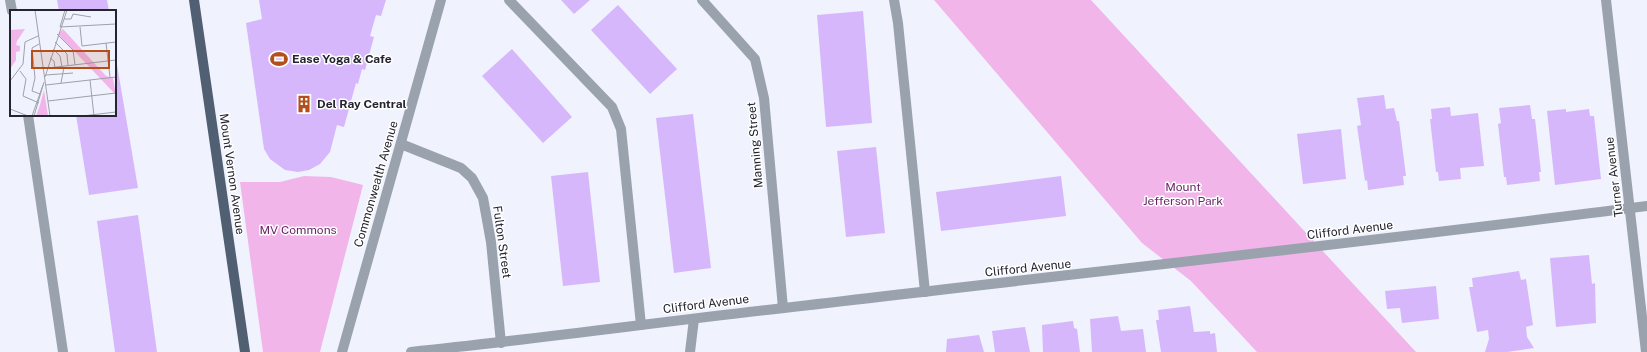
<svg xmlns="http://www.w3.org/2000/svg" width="1647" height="352" font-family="'Public Sans',sans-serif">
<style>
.green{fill:#f1b5ea}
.building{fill:#d7b7fc}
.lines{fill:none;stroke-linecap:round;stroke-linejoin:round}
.minor{stroke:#9aa2ad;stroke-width:10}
.major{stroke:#515f72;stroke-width:10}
.labels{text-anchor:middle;stroke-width:3;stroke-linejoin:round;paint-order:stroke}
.poi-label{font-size:12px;font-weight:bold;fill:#242530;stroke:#fff;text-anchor:start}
.street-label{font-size:12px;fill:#242530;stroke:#fff}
.park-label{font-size:12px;fill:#6c2668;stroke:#fff}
.inset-road{fill:none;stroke:#9ea0ac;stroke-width:1}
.view{fill:#b34f1b;fill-opacity:0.15;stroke:#b34f1b;stroke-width:2}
.inset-edge{fill:none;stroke:#242530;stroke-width:2}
</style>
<rect width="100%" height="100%" fill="#f0f2fe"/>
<g class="green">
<polygon points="934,0 1091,0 1416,352 1257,352 1191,281 1142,243"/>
<polygon points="304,176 331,177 363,185 320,352 263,352 240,182 280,182"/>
</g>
<g class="building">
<polygon points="57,0 107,0 109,11 59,11"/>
<polygon points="259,0 386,0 381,16 376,15 370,36 374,37 365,70 362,69 358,84 356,83 344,127 337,125 330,152 320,164 309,170 298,172 285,170 270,159 264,149 246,23 262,19"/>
<polygon points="561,0 590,0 574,14"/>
<polygon points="618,5 677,69 650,94 591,30"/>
<polygon points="863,11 872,123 826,127 817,15"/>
<polygon points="512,49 572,117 543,143 482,76"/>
<polygon points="115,53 138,188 89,195 76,115 115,115"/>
<polygon points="1384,95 1386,109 1394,108 1397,121 1399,121 1406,176 1403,176 1404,185 1368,190 1367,180 1365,181 1357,126 1361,125 1357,98"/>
<polygon points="1530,105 1532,119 1535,119 1541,172 1539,172 1540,181 1507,185 1506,177 1504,177 1498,124 1501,123 1499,108"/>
<polygon points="1450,107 1451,116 1478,113 1484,166 1460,168 1461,179 1439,181 1438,172 1436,172 1430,119 1432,119 1431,109"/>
<polygon points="1566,109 1566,112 1589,109 1590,116 1594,116 1601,179 1555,185 1547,111"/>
<polygon points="693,114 711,268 674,273 656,118"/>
<polygon points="1341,129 1346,179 1303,184 1297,134"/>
<polygon points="876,147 885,233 846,237 837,151"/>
<polygon points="588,172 600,282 563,286 551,176"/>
<polygon points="1061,176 1066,216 941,231 936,192"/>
<polygon points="138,215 157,352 115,352 97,221"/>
<polygon points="1589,255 1592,284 1595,283 1596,323 1556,327 1550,258"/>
<polygon points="1519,271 1521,280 1526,279 1533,325 1526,327 1527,337 1534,348 1507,352 1485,352 1489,339 1488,330 1477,332 1469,287 1473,287 1472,278"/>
<polygon points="1436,286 1439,319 1402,323 1400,308 1387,309 1385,291"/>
<polygon points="1190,306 1194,332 1210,331 1210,334 1215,333 1217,352 1161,352 1156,320 1159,320 1158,310"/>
<polygon points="1118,316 1121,331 1143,329 1146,352 1092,352 1090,319"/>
<polygon points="1073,321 1074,328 1077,329 1080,352 1043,352 1042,325"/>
<polygon points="1025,327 1030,352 995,352 992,331"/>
<polygon points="979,335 984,352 946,352 947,339"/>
</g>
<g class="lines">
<g class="minor">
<polyline points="10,0 12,11"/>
<polyline points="509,0 612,107 621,129 641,325"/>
<polyline points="702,0 755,59 764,98 783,308"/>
<polyline points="894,0 898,23 925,292"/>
<polyline points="1606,0 1646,352"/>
<polyline points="28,115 63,352"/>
<polyline points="401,144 461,168 472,178 483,198 491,242 501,343"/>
<polyline points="342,352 441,0"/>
<path d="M411,352C536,339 660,322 784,308C1072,274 1360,243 1647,206"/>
<polyline points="690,352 694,319"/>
</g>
<polyline class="major" points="194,0 245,352"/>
</g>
<defs>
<g id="stadium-bare" transform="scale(1.38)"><path d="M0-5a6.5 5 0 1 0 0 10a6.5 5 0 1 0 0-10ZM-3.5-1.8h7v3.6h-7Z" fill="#b34f1b" stroke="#fff" stroke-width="2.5" paint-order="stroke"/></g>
<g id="building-bare" transform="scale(1.38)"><path d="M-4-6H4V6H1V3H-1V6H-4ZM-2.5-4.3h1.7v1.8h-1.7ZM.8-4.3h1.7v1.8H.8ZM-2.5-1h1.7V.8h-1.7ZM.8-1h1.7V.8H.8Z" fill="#b34f1b" stroke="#fff" stroke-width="2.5" paint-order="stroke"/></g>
</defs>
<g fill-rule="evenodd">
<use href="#stadium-bare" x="279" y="59"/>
<use href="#building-bare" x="304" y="104"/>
</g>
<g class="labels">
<g class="poi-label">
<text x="292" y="63">Ease Yoga &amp; Cafe</text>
<text x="317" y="108">Del Ray Central</text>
</g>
<g class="street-label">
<text transform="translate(755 145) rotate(-95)" y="4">Manning Street</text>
<text transform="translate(232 174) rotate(82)" y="4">Mount Vernon Avenue</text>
<text transform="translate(1614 177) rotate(-97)" y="4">Turner Avenue</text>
<text transform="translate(376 184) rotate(-74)" y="4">Commonwealth Avenue</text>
<text transform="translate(1350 230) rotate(-7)" y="4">Clifford Avenue</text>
<text transform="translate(502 242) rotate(82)" y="4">Fulton Street</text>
<text transform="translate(1028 268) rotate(-6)" y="4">Clifford Avenue</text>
<text transform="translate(706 304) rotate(-7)" y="4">Clifford Avenue</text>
</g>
<g class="park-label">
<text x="1183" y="191">Mount<tspan x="1183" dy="14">Jefferson Park</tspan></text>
<text x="298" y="234">MV Commons</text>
</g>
</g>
<g transform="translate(10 10)">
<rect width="106" height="106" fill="#f0f2fe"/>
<path d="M15,19L7,31L6,35L10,36V41L6,42V50L0,59V20ZM53,19L96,66L103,68L106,85L48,24ZM34,80L38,106H26L30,95Z" fill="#f1b5ea"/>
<path class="inset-road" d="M25,0L40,106M54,9H61L63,4L81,7M50,17L106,14M50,17L55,0M70,17L72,36L106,32M47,24L63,40L65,55M45,32L57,44L58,56M96,33L100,67M29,34L22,38L25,68L22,81L30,84M43,39L50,46L52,57M40,48L44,51L45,58M38,58L106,50M10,61L16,69L13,86L29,93M36,65L63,63M35,67L57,0M80,70L84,106M0,71L13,54L15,32L28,26M51,73L54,57M36,75L106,67M38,91L106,83M0,99L18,106M22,106L33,75M24,106L34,72M72,106L106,102"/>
<path class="view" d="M22,41H99V58H22Z"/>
<rect width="106" height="106" class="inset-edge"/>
</g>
</svg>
